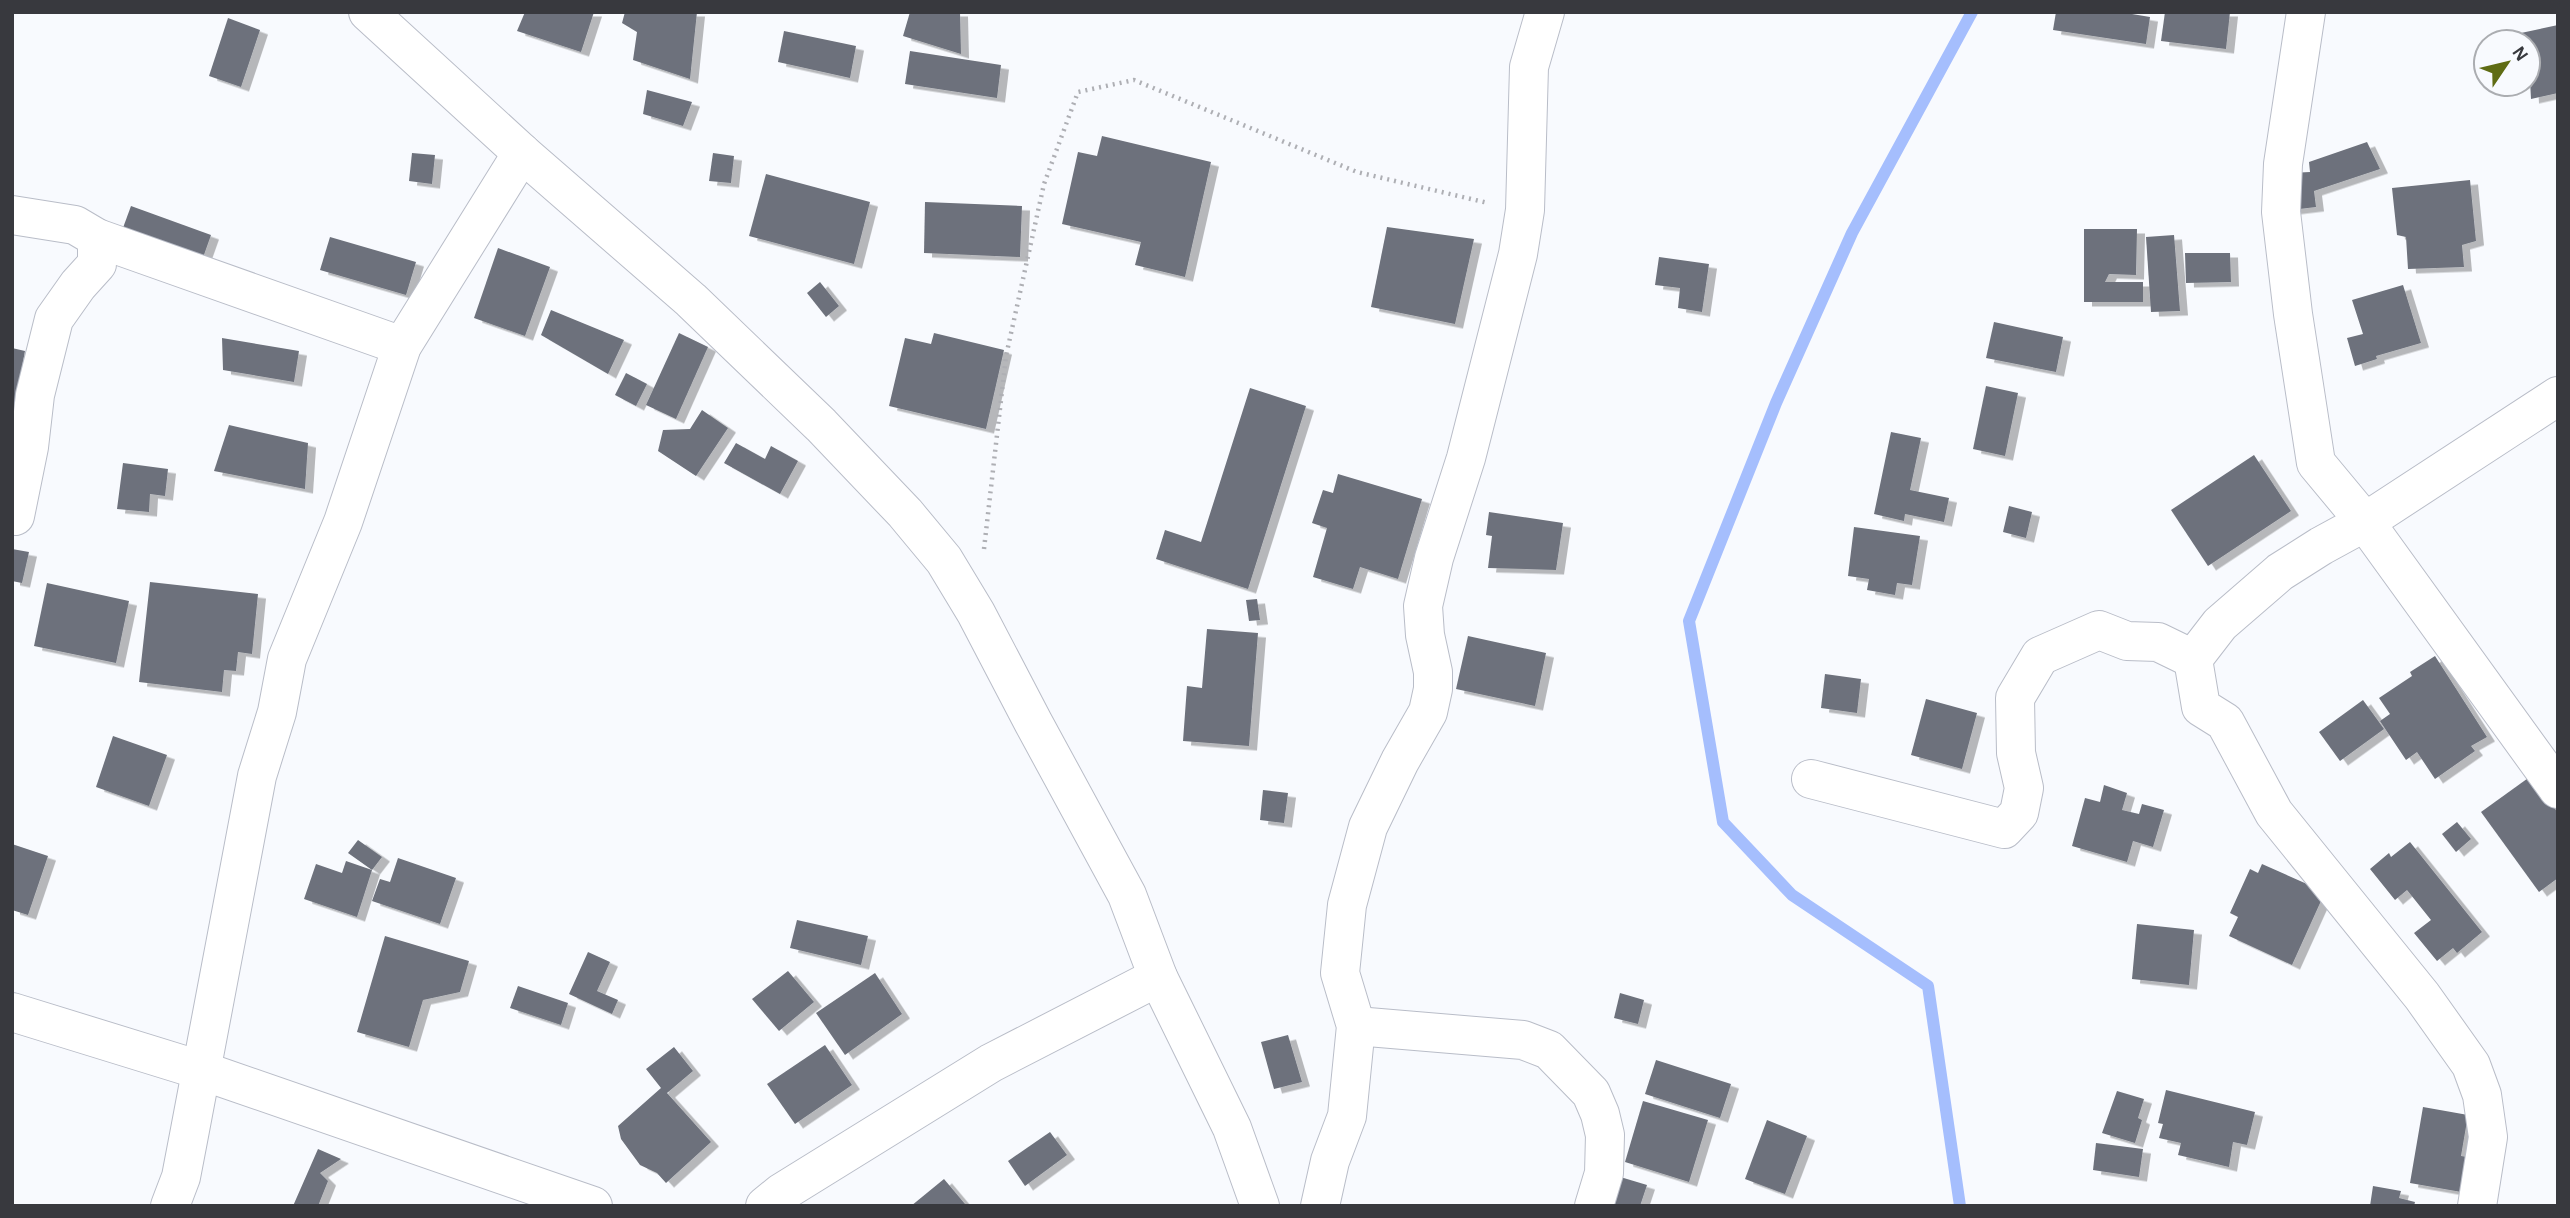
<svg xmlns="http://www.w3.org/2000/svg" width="2570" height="1218" font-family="'Alegreya Sans',sans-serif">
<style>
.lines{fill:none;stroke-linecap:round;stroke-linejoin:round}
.stream{stroke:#a5befd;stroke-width:12}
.building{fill:#6d717b;filter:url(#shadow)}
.minor-casing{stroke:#b9bdc8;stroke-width:40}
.path{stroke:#aeafb4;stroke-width:4.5;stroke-dasharray:2 5;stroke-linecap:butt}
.minor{stroke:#fff;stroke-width:38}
</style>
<defs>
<filter id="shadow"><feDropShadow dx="8" dy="4.5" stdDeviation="0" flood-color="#0004"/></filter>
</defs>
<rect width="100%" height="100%" fill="#f8fafe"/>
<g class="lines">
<polyline class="stream" points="1960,1206 1928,986 1792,895 1723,822 1689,621 1776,403 1852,233 1972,12"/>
</g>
<g class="building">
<polygon points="525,12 594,12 581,52 517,31"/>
<polygon points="625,12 697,12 690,79 633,60 637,32 622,23"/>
<polygon points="910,12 960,12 961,54 903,36"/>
<polygon points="2056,12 2120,12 2150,17 2146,44 2053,30"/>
<polygon points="2165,12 2230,12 2226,49 2161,41"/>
<polygon points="228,18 260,30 241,87 209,76"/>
<polygon points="2558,25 2558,93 2531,99 2528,42 2522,42 2521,33"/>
<polygon points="784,31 856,46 850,78 778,62"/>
<polygon points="910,51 1001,65 997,98 905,84"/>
<polygon points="647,90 692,102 683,126 643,114"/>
<polygon points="1102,136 1211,162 1185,277 1135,265 1141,242 1062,224 1078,152 1097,156"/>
<polygon points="2367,142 2380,169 2314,191 2316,207 2291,210 2290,173 2310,172 2309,162"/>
<polygon points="412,153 435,155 432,184 409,181"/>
<polygon points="713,153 734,156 731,183 709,181"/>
<polygon points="766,174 870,202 854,264 749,236"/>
<polygon points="2470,180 2476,241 2462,245 2464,267 2408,269 2406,237 2397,235 2392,188"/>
<polygon points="925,202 1022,206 1020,257 924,253"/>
<polygon points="131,206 211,235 200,266 120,236"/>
<polygon points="1387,227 1474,239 1455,324 1371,307"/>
<polygon points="2084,229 2137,229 2136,275 2109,274 2105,282 2143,282 2143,302 2084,302"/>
<polygon points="2174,235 2180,311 2151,312 2146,237"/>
<polygon points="330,237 416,262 406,295 320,270"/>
<polygon points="498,248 550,267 525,336 474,318"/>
<polygon points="2185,253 2230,253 2231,282 2186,283"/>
<polygon points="1659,257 1709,264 1702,312 1678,308 1680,288 1655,285"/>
<polygon points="820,282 839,306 826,317 807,293"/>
<polygon points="2403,285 2421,343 2376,356 2377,359 2355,366 2347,338 2363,334 2352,300"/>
<polygon points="551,310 624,340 608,374 541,335"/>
<polygon points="1994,322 2063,337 2056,372 1986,358"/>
<polygon points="679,333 708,347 676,419 646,405"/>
<polygon points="934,333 1004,350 986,429 889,406 905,338 931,344"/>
<polygon points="222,338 299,351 294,382 223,370"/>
<polygon points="12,348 25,351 14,409 12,409"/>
<polygon points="626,373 647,384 636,406 615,395"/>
<polygon points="1986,386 2018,393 2005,456 1973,449"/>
<polygon points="1250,388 1306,406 1248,589 1156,559 1165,530 1201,542"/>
<polygon points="702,410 728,428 696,476 658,451 663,430 690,429"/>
<polygon points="229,425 308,443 305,489 214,471"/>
<polygon points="1891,432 1921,438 1910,490 1949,498 1944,522 1905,514 1904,521 1874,514"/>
<polygon points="736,443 765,459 771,446 798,461 780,494 724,463"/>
<polygon points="2254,455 2291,511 2208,566 2171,510"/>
<polygon points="123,463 168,469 165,496 150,494 149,512 117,509"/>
<polygon points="1338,474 1422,499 1398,579 1360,567 1353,589 1313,577 1327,528 1312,523 1323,490 1333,493"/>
<polygon points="2009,506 2032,512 2026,538 2003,532"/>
<polygon points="1489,512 1563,523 1556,570 1488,568 1492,536 1486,535"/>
<polygon points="1854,527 1920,536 1912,585 1897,583 1895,595 1867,590 1869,579 1848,576"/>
<polygon points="12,549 29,552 22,583 12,581"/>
<polygon points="150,582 258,594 252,654 238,652 236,671 224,670 222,692 139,682"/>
<polygon points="47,583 129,601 116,663 34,646"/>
<polygon points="1257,599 1260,620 1249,621 1246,600"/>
<polygon points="1207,629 1258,633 1249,746 1183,741 1187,686 1202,688"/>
<polygon points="1468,636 1546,653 1535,706 1456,689"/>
<polygon points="2435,656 2487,737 2471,746 2475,751 2435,779 2417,752 2406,760 2380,721 2390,714 2379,698 2412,676 2410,672"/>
<polygon points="1825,674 1861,679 1857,713 1821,708"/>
<polygon points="1926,699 1977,713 1962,769 1911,755"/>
<polygon points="2363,700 2384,729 2340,761 2319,732"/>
<polygon points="113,736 167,755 149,806 96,787"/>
<polygon points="2531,776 2558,813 2558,878 2539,892 2481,812"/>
<polygon points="2104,785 2127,793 2122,810 2139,814 2142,804 2164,810 2153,847 2133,841 2127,862 2072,846 2085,798 2100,802"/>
<polygon points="1263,790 1288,793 1284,823 1260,820"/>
<polygon points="2457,822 2471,839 2456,852 2442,834"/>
<polygon points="358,840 382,857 372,870 348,853"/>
<polygon points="2410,842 2482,932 2457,953 2453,948 2437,961 2414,933 2431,920 2407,890 2395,900 2370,869 2389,853 2391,857"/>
<polygon points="12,844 48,856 28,915 12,910"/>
<polygon points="398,858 456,878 440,924 372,901 380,879 390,882"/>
<polygon points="346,861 372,870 357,917 304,899 316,864 342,873"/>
<polygon points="2262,864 2325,892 2292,965 2229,936 2238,917 2230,913 2250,869 2258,873"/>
<polygon points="797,920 868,936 861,965 790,948"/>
<polygon points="2137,924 2194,930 2189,985 2132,979"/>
<polygon points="385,936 469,961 460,992 423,1000 409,1047 357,1032"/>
<polygon points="588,952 610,962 597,991 618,1000 612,1014 569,994"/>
<polygon points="788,971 814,1002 779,1031 752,999"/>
<polygon points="875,973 902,1014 845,1055 816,1013"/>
<polygon points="518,986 568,1003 561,1025 510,1008"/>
<polygon points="1620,993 1644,1000 1638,1024 1614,1018"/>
<polygon points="1288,1035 1302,1082 1274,1089 1261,1042"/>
<polygon points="825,1045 852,1085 795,1124 767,1084"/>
<polygon points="674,1047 693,1071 667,1093 711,1142 666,1183 657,1173 640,1165 621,1139 618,1126 661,1088 646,1069"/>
<polygon points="1656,1060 1731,1084 1720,1118 1645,1094"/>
<polygon points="2166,1090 2255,1112 2247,1145 2233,1142 2229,1167 2178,1155 2181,1143 2159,1138 2163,1124 2158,1123"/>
<polygon points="2117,1091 2144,1099 2138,1118 2142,1120 2135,1143 2102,1133"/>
<polygon points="1643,1101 1708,1120 1689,1182 1625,1162"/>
<polygon points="2423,1107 2468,1115 2461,1156 2473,1158 2467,1193 2410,1183"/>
<polygon points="1767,1120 1807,1136 1785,1194 1745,1179"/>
<polygon points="1050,1132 1067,1155 1025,1186 1008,1161"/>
<polygon points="2096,1143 2143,1149 2139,1177 2093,1170"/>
<polygon points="318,1149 341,1159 320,1173 328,1181 318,1206 293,1206"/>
<polygon points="1617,1176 1647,1185 1640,1206 1608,1206"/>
<polygon points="944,1179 965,1204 962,1206 911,1206"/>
<polygon points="2373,1186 2401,1191 2399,1198 2415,1202 2414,1206 2370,1206"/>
</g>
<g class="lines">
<g class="minor-casing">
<g id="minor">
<polyline points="368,12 522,153 691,300 821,425 905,513 944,560 976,613 1033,722 1127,895 1158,977 1232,1128 1260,1206"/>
<polyline points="2306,12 2283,164 2281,212 2293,314 2316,463 2365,522 2558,789"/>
<polyline points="12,215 75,225 97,238 402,346"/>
<polyline points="15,516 29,447 35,395 54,319 78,285 97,264 97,238"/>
<polyline points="1811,779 2004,829 2019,813 2024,788 2016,753 2015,698 2040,656 2099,630 2127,641 2158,642 2193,659"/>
<polyline points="12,1012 200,1070 593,1206"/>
<polyline points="1356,1026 1523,1040 1549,1050 1591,1093 1600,1114 1605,1135 1604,1173 1594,1206"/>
<polyline points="170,1206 181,1177 190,1130 257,776 277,712 287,659 343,522 402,346 522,153"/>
<polyline points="765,1206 781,1193 991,1063 1158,977"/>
<polyline points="1320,1206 1330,1161 1347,1116 1356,1026 1340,973 1347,905 1368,827 1400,761 1428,712 1433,689 1433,672 1425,635 1423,606 1434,558 1466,458 1518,254 1525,210 1529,67 1545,12"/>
<polyline points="2477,1206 2488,1137 2482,1095 2471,1065 2422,996 2274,813 2225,722 2201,707 2193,659 2220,624 2280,572 2321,546 2365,522 2558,396"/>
</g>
</g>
<polyline class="path" points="984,549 1006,356 1044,184 1078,92 1134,80 1357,172 1488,203"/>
<use href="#minor" class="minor"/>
</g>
<rect width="2570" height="1218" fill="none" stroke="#38393e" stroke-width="28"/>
<g transform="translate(2507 63) rotate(55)"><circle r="33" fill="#f8fafe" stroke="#abadb1" stroke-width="2"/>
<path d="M0-5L12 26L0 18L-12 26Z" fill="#5f6c14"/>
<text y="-10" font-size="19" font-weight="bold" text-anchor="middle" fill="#38393e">N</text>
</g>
</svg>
